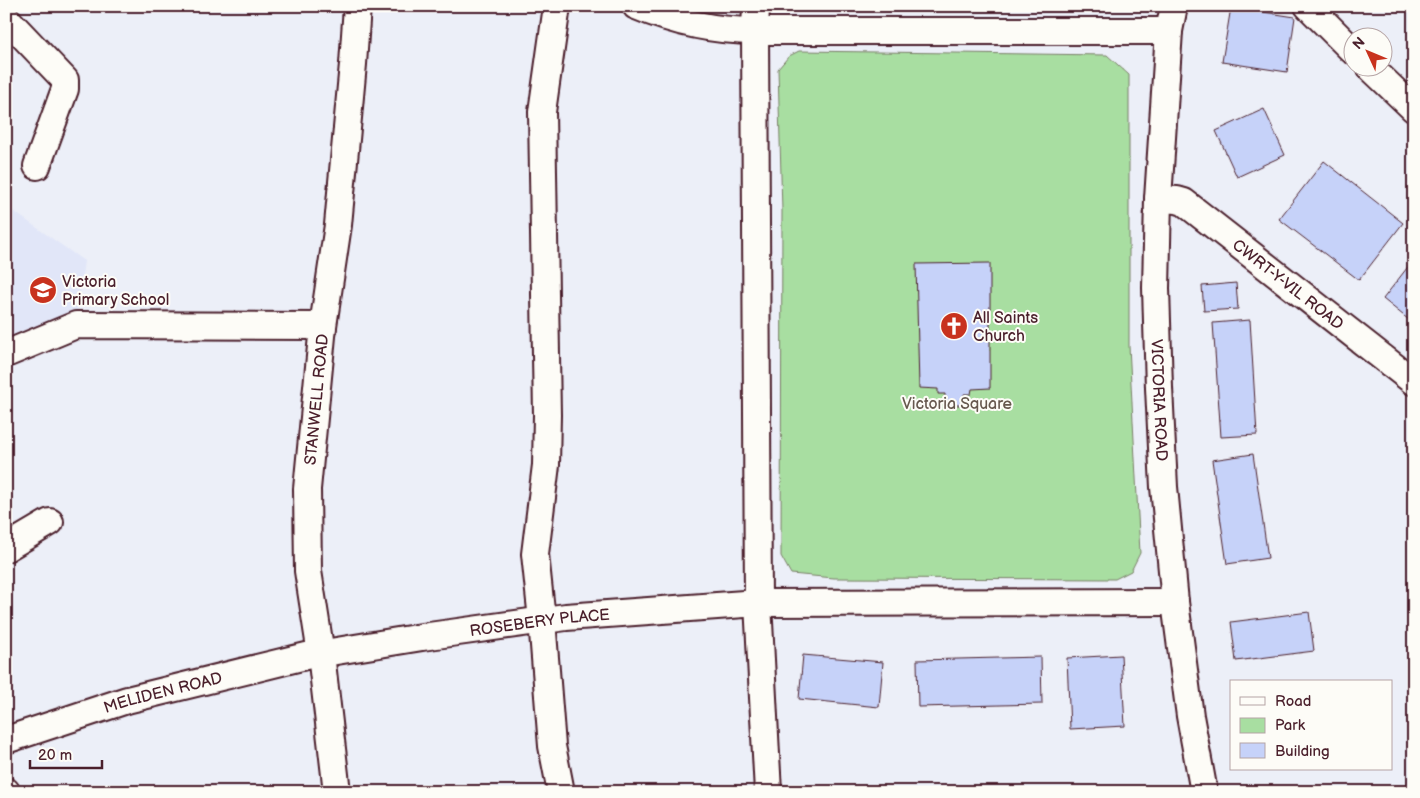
<svg xmlns="http://www.w3.org/2000/svg" width="1420" height="798" font-family="'Balsamiq Sans',sans-serif">
<style>
.built{fill:#e1e6f8}
.green{fill:#a8dea1;stroke:#797e66}
.building{fill:#c6d2f9;stroke:#4a1f2b}
.lines{fill:none;stroke-linecap:round;stroke-linejoin:round}
.minor-casing{stroke:#4a1f2b;stroke-width:30}
.minor{stroke:#fdfcf7;stroke-width:26}
.labels{text-anchor:middle;stroke-width:4;stroke-linejoin:round;paint-order:stroke}
.poi-label{font-size:16px;fill:#4a1f2b;stroke:#fdfcf7;text-anchor:start}
.street-label{font-size:16px;fill:#4a1f2b;stroke:#fdfcf7}
.park-label{font-size:16px;fill:#66584e;stroke:#fdfcf7}
</style>
<rect width="100%" height="100%" fill="#eceff8"/>
<filter id="ink" filterUnits="userSpaceOnUse"><feTurbulence type="fractalNoise" baseFrequency=".02" numOctaves="2"/><feDisplacementMap in="SourceGraphic" scale="10" xChannelSelector="R" yChannelSelector="G"/><feConvolveMatrix kernelMatrix="1 2 1 2 8 2 1 2 1" color-interpolation-filters="sRGB"/></filter>
<g filter="url(#ink)">
<polygon class="built" points="6,206 84,261 76,319 6,348"/>
<polygon class="green" points="799,51 1107,55 1129,75 1129,346 1140,553 1131,571 1115,579 834,578 791,574 781,556 782,211 778,69 789,56"/>
<g class="building">
<polygon points="1231,7 1295,17 1287,72 1222,62"/>
<polygon points="1264,109 1285,155 1237,177 1216,131"/>
<polygon points="1324,161 1403,223 1359,280 1279,219"/>
<polygon points="1414,259 1414,324 1383,299"/>
<polygon points="990,263 990,388 972,389 971,394 964,394 964,405 945,405 945,394 938,394 938,389 919,388 916,264"/>
<polygon points="1236,283 1238,309 1204,311 1202,286"/>
<polygon points="1250,320 1257,435 1221,437 1213,323"/>
<polygon points="1253,454 1268,558 1227,564 1212,460"/>
<polygon points="1309,612 1314,651 1236,661 1231,622"/>
<polygon points="803,655 883,662 879,707 799,699"/>
<polygon points="1121,655 1125,726 1070,729 1067,658"/>
<polygon points="1041,657 1042,704 918,707 917,660"/>
</g>
<g class="lines">
<g class="minor-casing">
<g id="minor">
<polyline points="557,6 542,112 547,415 546,465 535,554 542,620 552,746 561,792"/>
<path d="M636,6C674,22 714,31 755,31L756,6"/>
<path id="s1" d="M1174,6L1169,31L1158,199L1156,288L1159,388L1164,487L1175,602L1190,716L1204,792"/>
<polyline points="1308,6 1352,50"/>
<polyline points="6,18 65,80 65,89 37,166"/>
<polyline points="1169,31 755,31 758,603 1175,602"/>
<polyline points="1371,68 1414,109"/>
<path id="s2" d="M1158,199L1177,200L1184,202L1414,382"/>
<polyline points="6,354 76,325 323,326"/>
<polyline points="6,548 50,522"/>
<path id="s3" d="M6,740L127,700L306,656L422,637L566,617L758,603L768,792"/>
<polyline points="6,791 6,792"/>
<path id="s4" d="M337,792L321,654L308,571L307,489L323,326L338,225L353,64L357,6"/>
</g>
</g>
<use href="#minor" class="minor"/>
</g>
</g>
<defs>
<g id="school-disc" transform="scale(1.4375)"><circle r="9.5" fill="#c8321e" stroke="#fdfcf7"/><path d="M0-5L7-2L0 1L-7-2ZM-4 1L0 2.5L4 1V4Q0 6-4 4Z" fill="#fff"/></g>
<g id="church-disc" transform="scale(1.4375)"><circle r="9.5" fill="#c8321e" stroke="#fdfcf7"/><path d="M-1.2-6h2.4v3.5h3.3v2.4h-3.3V6h-2.4V-.1h-3.3v-2.4h3.3Z" fill="#fff"/></g>
</defs>
<g fill-rule="evenodd">
<use href="#school-disc" x="43" y="290"/>
<use href="#church-disc" x="954" y="326"/>
</g>
<g class="labels">
<g class="poi-label">
<text x="62" y="287">Victoria<tspan x="62" dy="18">Primary School</tspan></text>
<text x="973" y="323">All Saints<tspan x="973" dy="18">Church</tspan></text>
</g>
<g class="street-label">
<text dy="6" stroke="none"><textPath href="#s2" startOffset="159">CWRT-Y-VIL ROAD</textPath></text>
<text dy="6" stroke="none"><textPath href="#s4" startOffset="395">STANWELL ROAD</textPath></text>
<text dy="6" stroke="none"><textPath href="#s1" startOffset="395">VICTORIA ROAD</textPath></text>
<text dy="6" stroke="none"><textPath href="#s3" startOffset="548">ROSEBERY PLACE</textPath></text>
<text dy="6" stroke="none"><textPath href="#s3" startOffset="164">MELIDEN ROAD</textPath></text>
</g>
<g class="park-label">
<text x="957" y="409">Victoria Square</text>
</g>
</g>
<rect width="1420" height="798" fill="none" stroke="#fdfcf7" stroke-width="25"/>
<rect x="12" y="12" width="1395" height="773" fill="none" stroke="#4a1f2b" stroke-width="2" filter="url(#ink)"/>
<rect x="1230" y="680" width="162" height="90" fill="#fdfcf7" stroke="#b5a4a5"/>
<rect x="1240" y="697" width="25" height="8" fill="#fdfcf7" stroke="#b5a4a5"/>
<text x="1275" y="706" font-size="15" fill="#4a1f2b">Road</text>
<rect x="1240" y="718" width="25" height="15" fill="#a8dea1" stroke="#b5a4a5"/>
<text x="1275" y="730" font-size="15" fill="#4a1f2b">Park</text>
<rect x="1240" y="743" width="25" height="15" fill="#c6d2f9" stroke="#b5a4a5"/>
<text x="1275" y="756" font-size="15" fill="#4a1f2b">Building</text>
<g transform="translate(1368 52) rotate(314)"><circle r="24" fill="#fdfcf7" stroke="#b5a4a5"/>
<path d="M0-4L9 19L0 12L-9 19Z" fill="#c8321e"/>
<text y="-8" font-size="14" font-weight="bold" text-anchor="middle" fill="#4a1f2b">N</text>
</g>
<path d="M30 760v8h72v-8" fill="none" stroke="#4a1f2b" stroke-width="2.5"/>
<text x="38" y="760" font-size="15" fill="#4a1f2b" stroke="#fdfcf7" stroke-width="4" paint-order="stroke">20 m</text>
</svg>
